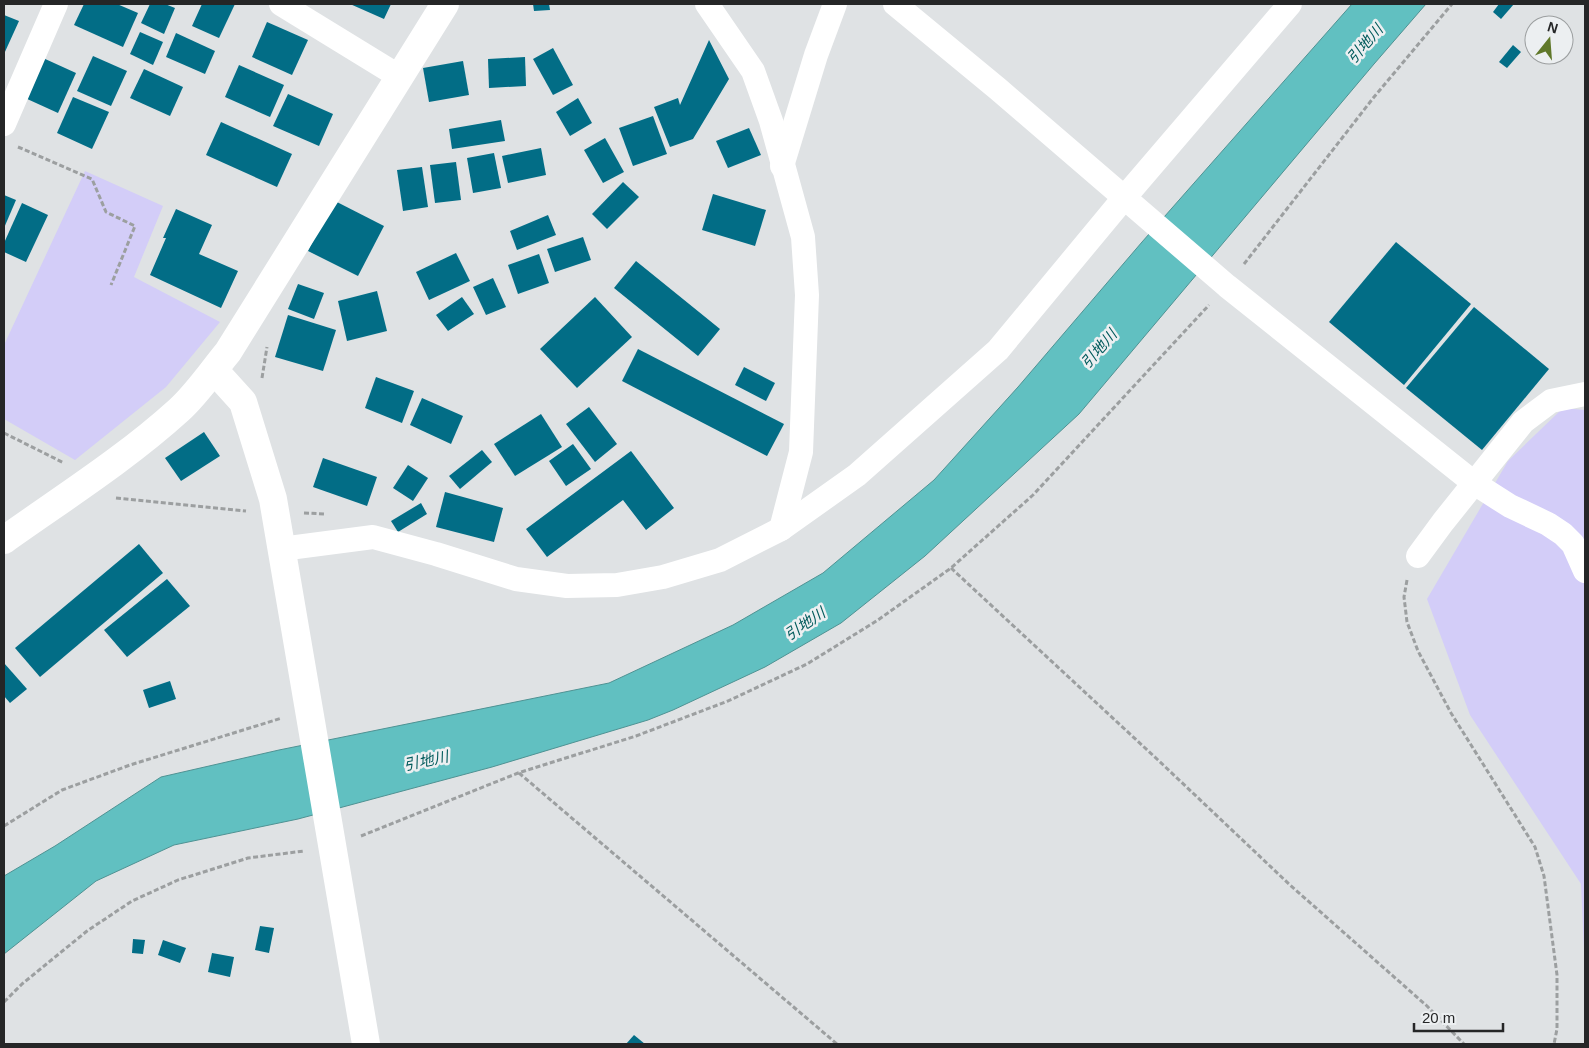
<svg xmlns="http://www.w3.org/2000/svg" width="1589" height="1048" font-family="Helvetica,'Noto Sans JP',sans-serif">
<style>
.green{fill:#d3cdf8}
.water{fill:#61c0c1;stroke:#4f9293}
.building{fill:#026d86}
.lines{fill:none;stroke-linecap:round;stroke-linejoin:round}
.path{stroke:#9c9fa0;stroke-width:3;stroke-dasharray:5 2.5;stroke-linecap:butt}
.minor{stroke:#fff;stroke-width:24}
.tertiary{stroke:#fff;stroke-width:28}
.labels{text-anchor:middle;stroke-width:5;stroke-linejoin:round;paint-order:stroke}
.water-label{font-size:15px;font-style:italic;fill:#005a5b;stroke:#eceff1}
</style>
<rect width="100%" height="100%" fill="#dfe2e4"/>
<g class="green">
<polygon points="85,171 163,206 134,277 220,322 166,387 75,460 4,419 4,345"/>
<polygon points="1563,408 1585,410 1585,972 1581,884 1470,715 1427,599 1508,461"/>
</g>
<polygon class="water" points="1352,4 1426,4 1374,64 1079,414 925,556 841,623 765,667 673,710 648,720 492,767 298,819 174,845 96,881 4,954 4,876 55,846 161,777 279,750 609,683 733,625 823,573 934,480 1018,387 1142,242"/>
<g class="building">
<polygon points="84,4 117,4 138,13 123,47 74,25"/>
<polygon points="150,4 165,4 175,8 164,34 141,23"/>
<polygon points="202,4 235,4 219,38 192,26"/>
<polygon points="350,4 391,4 384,19"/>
<polygon points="533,4 549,4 550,10 534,11"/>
<polygon points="1499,4 1514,4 1501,19 1493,12"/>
<polygon points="4,15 19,21 4,54"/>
<polygon points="267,22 308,40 292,75 252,57"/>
<polygon points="140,32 163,42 153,65 130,54"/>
<polygon points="176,33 215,51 205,74 166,57"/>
<polygon points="709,40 729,79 693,139 670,147 654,107 678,98 680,105"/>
<polygon points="1513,45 1521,52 1507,68 1499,62"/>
<polygon points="553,48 573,85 553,95 533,59"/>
<polygon points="93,56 127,71 111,106 77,91"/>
<polygon points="525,57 526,86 489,88 488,59"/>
<polygon points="43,58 76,73 58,113 25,98"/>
<polygon points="463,61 469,95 429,102 423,68"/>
<polygon points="239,65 284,85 270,117 225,97"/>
<polygon points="144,69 183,87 170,116 130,98"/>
<polygon points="288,94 333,114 319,146 273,126"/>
<polygon points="73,97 109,112 92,149 57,133"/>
<polygon points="578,98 592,123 570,136 556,112"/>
<polygon points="653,116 667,154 633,166 619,128"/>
<polygon points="501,120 505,141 452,149 449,129"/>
<polygon points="221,122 292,154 277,187 206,155"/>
<polygon points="749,128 761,155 728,168 716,141"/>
<polygon points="605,138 624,172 603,183 584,150"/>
<polygon points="541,148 546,175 508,183 502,156"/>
<polygon points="494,153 501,188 473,193 467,158"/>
<polygon points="456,162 461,200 435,203 430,165"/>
<polygon points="422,167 428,207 403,211 397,170"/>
<polygon points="623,182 639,197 607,229 592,214"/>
<polygon points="713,194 766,210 755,246 702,230"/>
<polygon points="4,195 16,200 4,228"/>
<polygon points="333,200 384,226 358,276 308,251"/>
<polygon points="22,203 48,215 26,262 4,252 4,243"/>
<polygon points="176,209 212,225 199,254 238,271 221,308 150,275 166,238 163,238"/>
<polygon points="548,215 556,235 517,250 510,231"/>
<polygon points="583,237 591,260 555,272 547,249"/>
<polygon points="1396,242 1471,304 1404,385 1329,322"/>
<polygon points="456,253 470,281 429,300 416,272"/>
<polygon points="539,254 549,283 518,294 508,265"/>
<polygon points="636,261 720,329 698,356 614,288"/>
<polygon points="493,278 506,307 486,315 473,287"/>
<polygon points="298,284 324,293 314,319 288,309"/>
<polygon points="377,291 387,331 347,341 338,301"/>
<polygon points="462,297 474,314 448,331 436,315"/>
<polygon points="595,297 632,337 577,388 540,349"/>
<polygon points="1474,307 1549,369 1482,450 1406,388"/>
<polygon points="288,315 336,330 323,371 275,357"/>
<polygon points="638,349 784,424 767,456 622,381"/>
<polygon points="744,367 775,383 766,401 735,385"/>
<polygon points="376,377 414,391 402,423 365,408"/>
<polygon points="422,398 463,416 451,444 410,425"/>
<polygon points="589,407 617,444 595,462 566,424"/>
<polygon points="541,414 562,447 515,476 494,444"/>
<polygon points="204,432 220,456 181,481 165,458"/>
<polygon points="573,444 591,469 566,486 549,461"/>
<polygon points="482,450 492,462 460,489 449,476"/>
<polygon points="631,451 674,508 646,530 623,500 547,557 526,529"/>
<polygon points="323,458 377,477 367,506 313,487"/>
<polygon points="408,465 428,478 413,501 393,488"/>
<polygon points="445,492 503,508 494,542 436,527"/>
<polygon points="421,503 427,514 398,532 391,521"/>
<polygon points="139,544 163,573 40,677 15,648"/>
<polygon points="167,579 190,606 127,657 104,630"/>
<polygon points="4,663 27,689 10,703 4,696"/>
<polygon points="170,681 176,699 149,708 143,690"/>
<polygon points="260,926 274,928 269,953 255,950"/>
<polygon points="133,939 145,940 143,954 132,953"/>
<polygon points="163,940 186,948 180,963 158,955"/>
<polygon points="212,953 234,957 230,977 208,972"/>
<polygon points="634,1035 645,1044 626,1044"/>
</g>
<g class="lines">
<g class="path">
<polyline points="18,147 92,179 106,212 135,226 111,285"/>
<polyline points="1244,264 1374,97 1452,4"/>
<polyline points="262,378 267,347"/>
<polyline points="4,433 64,463"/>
<polyline points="116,498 246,511"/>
<polyline points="304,513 325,514"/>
<polyline points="951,568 1158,760 1290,885 1427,1006 1464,1044"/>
<polyline points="1407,580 1404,597 1407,622 1418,651 1451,713 1535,847 1544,876 1557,975 1557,1029 1554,1044"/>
<polyline points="519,773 837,1044"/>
<polyline points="4,826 62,790 130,765 282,718"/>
<polyline points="361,836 518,773 636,736 728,701 807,664 878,620 951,568 1033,495 1209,305"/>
<polyline points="4,1002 22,984 87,931 132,901 178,880 248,858 304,851"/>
</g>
<g class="minor">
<polyline points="281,4 400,77"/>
<polyline points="707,4 753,71 771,121 803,237 807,295 801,452 781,529"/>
<polyline points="895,4 998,89 1227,286 1474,483 1510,506 1548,524 1563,534 1573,544 1585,571"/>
<polyline points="4,124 56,4"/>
<polyline points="782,166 816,55 835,4"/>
<polyline points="281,549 373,537 436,554 516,579 567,586 617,585 663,577 720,560 781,529 857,475 998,350 1124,198 1290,4"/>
<polyline points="1418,556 1443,522 1523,422 1551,401 1585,394"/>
</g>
<g class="tertiary">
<polyline points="214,370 243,402 273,499 366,1044"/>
<path d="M4,540C63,498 125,459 179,410C196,395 213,370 228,352L445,4"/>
</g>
</g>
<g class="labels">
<g class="water-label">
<text transform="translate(1365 44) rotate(-49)" y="5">引地川</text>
<text transform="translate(1099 349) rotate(-49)" y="5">引地川</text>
<text transform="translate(805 624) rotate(-34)" y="5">引地川</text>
<text transform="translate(426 761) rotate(-12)" y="5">引地川</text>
</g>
</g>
<rect width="1589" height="1048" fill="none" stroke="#252627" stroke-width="10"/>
<g transform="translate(1549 40) rotate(17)"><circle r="24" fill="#eceff1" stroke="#9c9fa0"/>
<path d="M0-4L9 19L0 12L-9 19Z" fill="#60782a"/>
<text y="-8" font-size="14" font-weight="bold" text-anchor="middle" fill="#252627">N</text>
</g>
<path d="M1414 1023v8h89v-8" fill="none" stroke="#252627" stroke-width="2.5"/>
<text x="1422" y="1023" font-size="15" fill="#252627" stroke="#eceff1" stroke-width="4" paint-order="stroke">20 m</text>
</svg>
